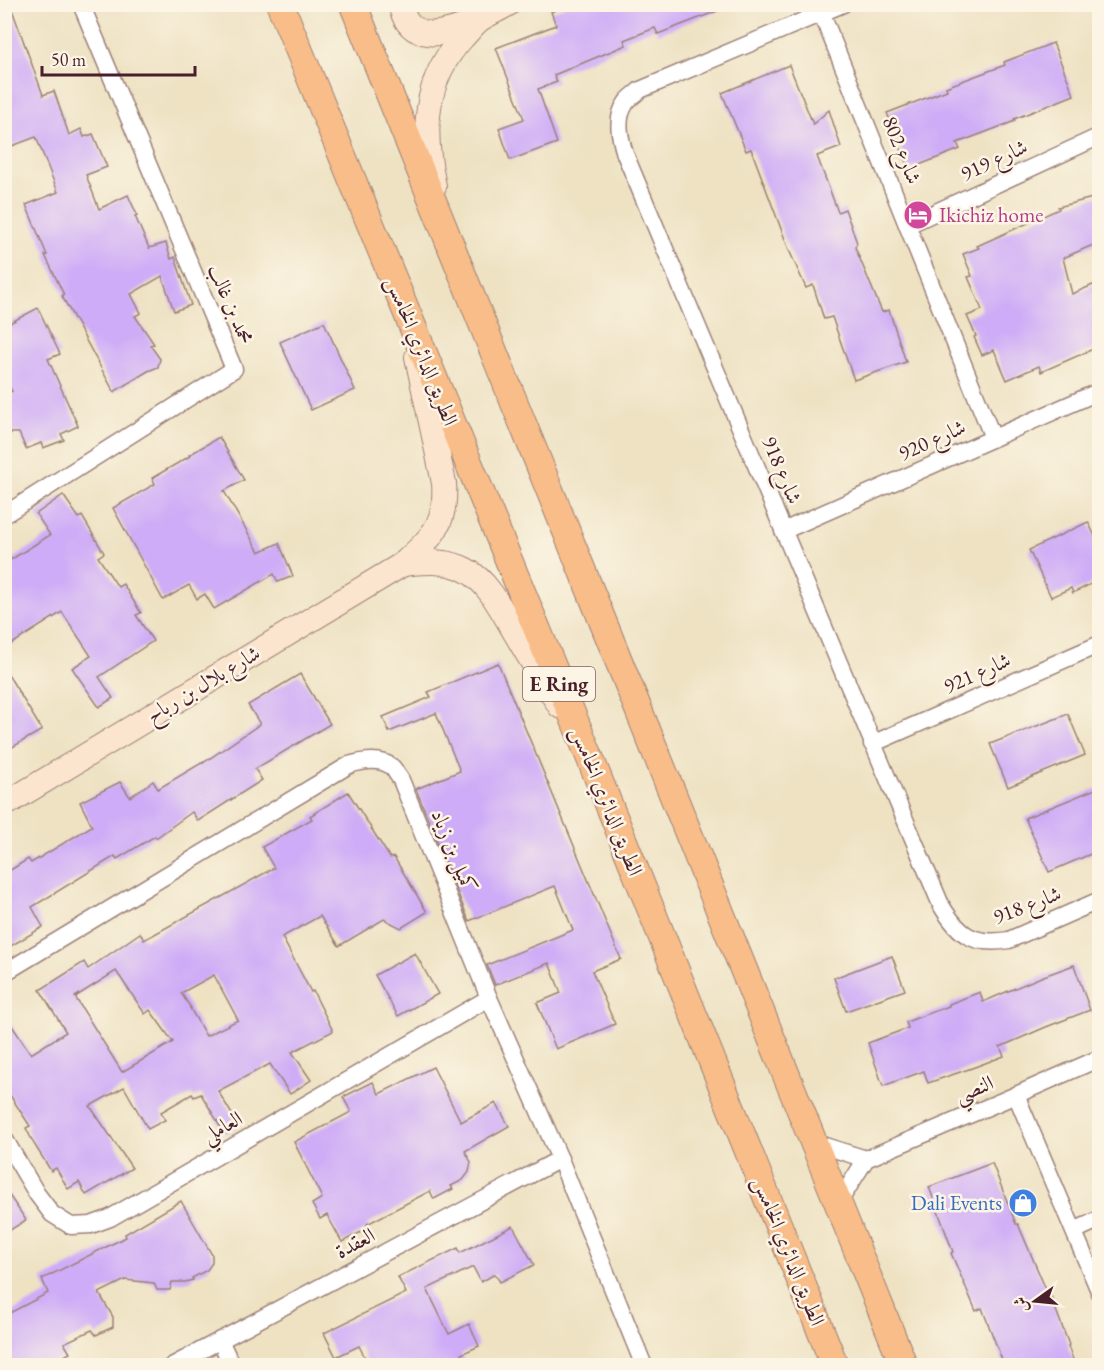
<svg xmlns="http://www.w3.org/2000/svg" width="1104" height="1370" font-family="'EB Garamond',Amiri,serif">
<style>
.building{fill:#ceacf7;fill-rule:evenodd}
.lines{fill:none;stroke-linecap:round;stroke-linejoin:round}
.street-casing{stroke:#9c8077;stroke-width:19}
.secondary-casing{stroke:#9c8077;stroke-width:26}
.primary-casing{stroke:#9c8077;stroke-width:29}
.street{stroke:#fff;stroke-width:16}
.secondary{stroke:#fce5cf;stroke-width:24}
.primary{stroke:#f8bd88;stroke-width:27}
.labels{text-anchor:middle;stroke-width:5;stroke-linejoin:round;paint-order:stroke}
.shield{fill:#fcf5e5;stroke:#7f5f63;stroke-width:1.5}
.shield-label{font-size:20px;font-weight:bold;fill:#4a1f2b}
.street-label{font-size:21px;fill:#4a1f2b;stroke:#fcf5e5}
.hotel-label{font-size:21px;fill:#b23c85;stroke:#fcf5e5;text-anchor:start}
.shop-label{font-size:21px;fill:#366cbe;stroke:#fcf5e5;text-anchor:end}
</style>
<rect width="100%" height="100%" fill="#fcf5e5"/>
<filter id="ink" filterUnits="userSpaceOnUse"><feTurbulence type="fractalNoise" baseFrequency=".0167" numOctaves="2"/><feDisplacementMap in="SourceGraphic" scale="12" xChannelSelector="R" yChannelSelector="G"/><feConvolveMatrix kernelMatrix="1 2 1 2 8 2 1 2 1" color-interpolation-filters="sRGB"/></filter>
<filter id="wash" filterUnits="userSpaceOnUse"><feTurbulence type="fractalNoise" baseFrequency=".008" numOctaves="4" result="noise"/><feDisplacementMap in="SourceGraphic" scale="24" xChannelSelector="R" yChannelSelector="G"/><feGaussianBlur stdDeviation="1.35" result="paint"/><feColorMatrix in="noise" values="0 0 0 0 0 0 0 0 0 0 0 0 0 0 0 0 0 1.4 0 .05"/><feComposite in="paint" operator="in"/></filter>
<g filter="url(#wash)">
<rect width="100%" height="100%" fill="#eee2c3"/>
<g id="blocks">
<g class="building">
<polygon points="4,4 10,4 43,95 54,91 69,135 81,129 84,137 93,134 107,167 86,175 99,209 128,195 137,215 135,216 149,248 166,243 171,259 175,257 191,305 174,311 162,276 131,294 141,313 135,316 154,344 150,345 160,359 158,367 148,371 114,392 62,296 64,295 45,255 47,255 26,205 58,192 36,137 4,149"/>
<polygon points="571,4 730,6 658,34 655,28 624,40 626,45 554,75 557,82 538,89 557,143 510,160 499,128 524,119 496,48 556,25 551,12"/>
<polygon points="1053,43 1074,95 1014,119 1015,121 957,143 960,149 909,169 887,113 947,90 946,87 1005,65 1004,62"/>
<polygon points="789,65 813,124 829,110 841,147 817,156 838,212 845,209 857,243 855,247 882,312 889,310 906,362 854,380 832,317 824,319 813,285 806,288 789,250 751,149 746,151 722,93"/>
<polygon points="1100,196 1100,242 1063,258 1072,294 1100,282 1100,346 1041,372 1039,366 1007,380 994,350 982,355 974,337 976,336 967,316 982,310 968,277 972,276 963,254 979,248 977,246 1059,209 1058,207"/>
<polygon points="38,308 60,354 48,359 78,426 61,434 64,440 43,448 41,443 26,449 19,433 4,433 4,413 9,408 4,398 4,394 12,391 4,378 4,326"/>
<polygon points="324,322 355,390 311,410 280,342"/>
<polygon points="219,437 244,480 224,491 259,552 279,543 293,576 278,582 274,574 214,609 205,594 197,599 189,585 163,600 113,508 155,484 152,478 190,456 189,455"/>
<polygon points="63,495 79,518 82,516 104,553 98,557 118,587 123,584 141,613 136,615 153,641 99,677 113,698 99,707 72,668 91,656 62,612 4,649 4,564 50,535 36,514"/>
<polygon points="1088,522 1100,546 1100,570 1092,574 1095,582 1073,593 1071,588 1051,597 1029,550"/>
<polygon points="498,663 621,959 592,971 615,1024 556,1049 537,1003 561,993 549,963 495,985 487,965 573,930 555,886 469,921 416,789 460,771 436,713 389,732 383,717 431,697 428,692"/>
<polygon points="4,668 42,730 4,752"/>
<polygon points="300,674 330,724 255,769 262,780 198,821 192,812 156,838 155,836 117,859 115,856 32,907 43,927 4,950 4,874 28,859 31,863 92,826 80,802 120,782 130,797 153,781 158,789 203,762 203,763 260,724 248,705"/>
<polygon points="1068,714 1085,755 1008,787 990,744"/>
<polygon points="1100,787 1100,850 1049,872 1025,818"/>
<path d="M348,792L390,858L394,857L427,912L401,928L384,919L339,946L320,916L282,937L311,992L313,991L333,1031L292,1052L311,1080L290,1094L270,1064L218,1091L239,1126L225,1134L201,1094L194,1097L192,1094L161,1112L165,1120L148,1129L124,1087L90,1106L132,1168L86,1195L79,1182L68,1189L56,1168L51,1171L34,1144L26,1128L30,1126L4,1086V1014L31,1054L66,1032L40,990L84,962L88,969L140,933L144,940L274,868L262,847L312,819L310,816ZM116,971L145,1014L150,1010L173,1042L122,1072L75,997ZM214,975L238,1020L206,1036L190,1008H191L181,993Z"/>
<polygon points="415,953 438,994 398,1016 375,975"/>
<polygon points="892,956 905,990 846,1011 834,978"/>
<polygon points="1074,965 1090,1010 1046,1027 1000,1047 1004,1056 972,1068 928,1083 924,1071 883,1086 868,1043 908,1028 906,1022 949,1006 949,1004 980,992 983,1002 1041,977"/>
<polygon points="433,1067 461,1122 496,1103 509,1126 465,1151 471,1162 469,1172 463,1180 451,1186 453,1189 434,1199 430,1191 367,1224 369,1228 342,1242 327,1215 320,1219 312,1204 322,1198 294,1142 351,1112 343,1097 373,1082 379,1094"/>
<polygon points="992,1163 1016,1224 1018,1224 1047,1292 1049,1291 1069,1345 1068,1346 1075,1365 1004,1365 982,1308 976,1311 951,1253 953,1252 929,1187"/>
<polygon points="4,1188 26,1220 4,1234"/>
<polygon points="181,1201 212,1255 212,1263 207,1270 192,1278 193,1280 185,1282 172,1282 170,1290 157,1290 154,1283 125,1280 99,1293 113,1317 113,1327 96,1335 92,1330 64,1343 70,1353 47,1365 4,1365 4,1316 48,1293 42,1279 126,1237 125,1234"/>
<polygon points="513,1226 534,1265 500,1282 495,1274 481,1282 473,1267 427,1289 449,1334 469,1324 479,1346 461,1354 467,1365 369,1365 359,1346 336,1357 324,1333 406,1293 398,1277 458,1248 460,1253"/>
</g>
</g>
</g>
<g filter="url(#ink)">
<use href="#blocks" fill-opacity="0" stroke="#9c8077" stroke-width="1.5"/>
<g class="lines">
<g class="street-casing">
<g id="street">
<path d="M843,4L640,90C636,94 629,98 626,103C615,118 620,138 625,154L941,905C959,935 973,946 1009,940L1100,900"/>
<polyline points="822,14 993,438"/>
<polyline points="908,225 1100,136"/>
<polyline points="4,515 234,369 81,4"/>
<polyline points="783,531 1100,391"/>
<polyline points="872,744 1100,644"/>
<path d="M4,973L349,765C362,761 380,757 392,767C395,770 398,776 401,780L489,998L560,1159L644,1366"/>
<polyline points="1016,1095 1100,1293"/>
<polyline points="4,1138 37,1194 52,1214 71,1226 91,1225 110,1218 489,998"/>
<polyline points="815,1143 866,1159"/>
<polyline points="839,1202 866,1159 1016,1095 1100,1058"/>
<polyline points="1074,1231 1100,1219"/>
<polyline points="220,1340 232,1366"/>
<polyline points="172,1366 560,1159"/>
</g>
</g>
<g class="secondary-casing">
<g id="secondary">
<path d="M400,4C410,46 444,34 473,23"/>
<path d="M434,186C422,132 423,80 463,37C468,32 473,25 479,20C488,14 498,10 508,4"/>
<path d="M403,564C424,562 446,559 466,570C490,582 505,617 519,639C532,662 546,684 560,706"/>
<path d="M4,805L403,564C432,537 447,525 444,483L417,357"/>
</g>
</g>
<g class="primary-casing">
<g id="primary">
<polyline points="280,4 588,753 835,1366"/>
<path d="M353,4C534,459 723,911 904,1366"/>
</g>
</g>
<use href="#street" class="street"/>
<use href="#secondary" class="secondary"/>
<use href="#primary" class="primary"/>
</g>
</g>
<defs>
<g id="hotel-disc" transform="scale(1.5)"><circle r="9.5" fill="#d1479c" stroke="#fcf5e5"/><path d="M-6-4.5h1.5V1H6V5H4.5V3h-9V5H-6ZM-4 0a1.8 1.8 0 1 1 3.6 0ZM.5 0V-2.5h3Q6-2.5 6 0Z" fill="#fff"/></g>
<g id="shop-disc" transform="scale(1.5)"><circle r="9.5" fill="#3f7fe0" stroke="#fcf5e5"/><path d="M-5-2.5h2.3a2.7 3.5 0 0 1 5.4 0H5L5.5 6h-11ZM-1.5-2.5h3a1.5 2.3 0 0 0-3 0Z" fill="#fff"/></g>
</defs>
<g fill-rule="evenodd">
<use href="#hotel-disc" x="918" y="215"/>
<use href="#shop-disc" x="1023" y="1203"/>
</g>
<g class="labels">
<rect class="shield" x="523" y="667" width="72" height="34" rx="4.5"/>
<g class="shield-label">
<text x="559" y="691">E Ring</text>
</g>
<g class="street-label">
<text transform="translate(902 150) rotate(68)" y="7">شارع 802</text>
<text transform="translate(994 160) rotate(-25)" y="7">شارع 919</text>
<text transform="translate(231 304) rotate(67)" y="7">محمد بن غالب</text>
<text transform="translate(422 351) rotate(68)" y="7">الطريق الدائري الخامس</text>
<text transform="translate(932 440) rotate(-24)" y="7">شارع 920</text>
<text transform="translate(782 470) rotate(67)" y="7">شارع 918</text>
<text transform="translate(977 673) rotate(-24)" y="7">شارع 921</text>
<text transform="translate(203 684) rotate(-31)" y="7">شارع بلال بن رباح</text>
<text transform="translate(607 801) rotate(68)" y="7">الطريق الدائري الخامس</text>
<text transform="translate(454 851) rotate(68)" y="7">كميل بن زياد</text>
<text transform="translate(1027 905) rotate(-21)" y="7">شارع 918</text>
<text transform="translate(974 1089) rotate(-23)" y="7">النصي</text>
<text transform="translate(222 1127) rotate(-30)" y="7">العاملي</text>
<text transform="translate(355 1243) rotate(-28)" y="7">العقدة</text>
<text transform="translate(789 1251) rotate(68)" y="7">الطريق الدائري الخامس</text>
</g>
<g class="hotel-label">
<text x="939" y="222">Ikichiz home</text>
</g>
<g class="shop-label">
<text x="1002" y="1210">Dali Events</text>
</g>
</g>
<rect width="1104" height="1370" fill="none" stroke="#fcf5e5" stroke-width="24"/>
<g transform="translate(1035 1301) rotate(255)" stroke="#fcf5e5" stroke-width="4.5" paint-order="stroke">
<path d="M0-4.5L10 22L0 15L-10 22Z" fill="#4a1f2b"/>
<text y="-9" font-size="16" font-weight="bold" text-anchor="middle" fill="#4a1f2b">ش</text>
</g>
<path d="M42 66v9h153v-9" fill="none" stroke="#4a1f2b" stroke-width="3"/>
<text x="51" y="66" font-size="18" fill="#4a1f2b" stroke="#fcf5e5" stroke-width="4.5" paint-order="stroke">50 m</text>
</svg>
